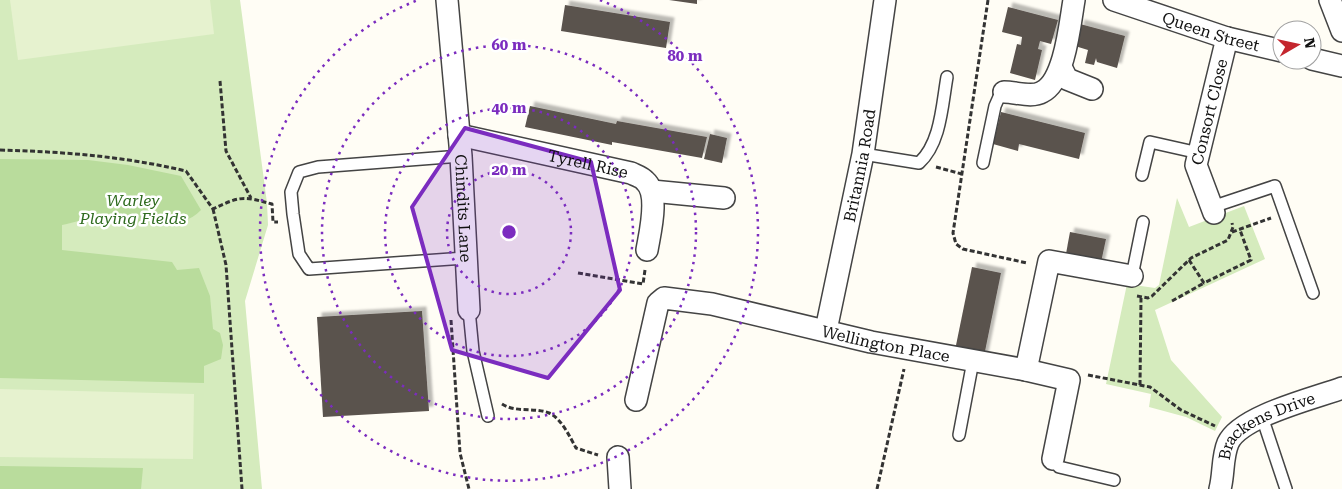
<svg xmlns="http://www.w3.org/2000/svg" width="1342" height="489" font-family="'Roboto Serif',serif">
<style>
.green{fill:#d5ebbd}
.forest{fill:#b9dc9c}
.pitch{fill:#e6f2cf}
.building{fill:#5a524d;filter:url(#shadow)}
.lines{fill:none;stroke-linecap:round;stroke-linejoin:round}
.service-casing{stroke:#444;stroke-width:14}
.minor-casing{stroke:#444;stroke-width:24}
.path{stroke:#333;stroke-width:3;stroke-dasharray:5 2.5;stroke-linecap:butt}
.service{stroke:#fff;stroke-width:11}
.minor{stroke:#fff;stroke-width:21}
.marked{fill:#7b2cbf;fill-opacity:0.2;stroke:#7b2cbf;stroke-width:4;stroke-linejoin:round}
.ring{fill:none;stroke:#7b2cbf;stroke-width:2.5;stroke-dasharray:2.5 5}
.labels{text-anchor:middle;stroke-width:5;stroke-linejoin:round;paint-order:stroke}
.street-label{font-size:16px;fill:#111;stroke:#fff}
.park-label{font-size:16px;font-style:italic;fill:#2f6b1f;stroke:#fff}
.centre{fill:#7b2cbf;stroke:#fff;stroke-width:2.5}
.ring-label{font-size:15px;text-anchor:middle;font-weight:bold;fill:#7b2cbf;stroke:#fff;stroke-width:5;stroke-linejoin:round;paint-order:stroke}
</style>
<defs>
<filter id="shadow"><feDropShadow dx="4.5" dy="-4.5" stdDeviation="1" flood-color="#0004"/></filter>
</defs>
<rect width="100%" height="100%" fill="#fffdf5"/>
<g class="green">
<polygon points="0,0 240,0 267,203 268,225 245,301 262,489 0,489"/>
<polygon points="1177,198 1189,227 1244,206 1265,259 1155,310 1171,360 1222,417 1215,431 1186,417 1149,407 1151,394 1106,384 1127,284 1155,288 1159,285"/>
</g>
<g class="forest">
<path d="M0,159L88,160L128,165L181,176L201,210C179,235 123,220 93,219C83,219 72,223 62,225V250L172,262L177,270L199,268L210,296L213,329L220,333L223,345L221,359L204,366V383L0,378Z"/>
<polygon points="0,466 143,468 141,489 0,489"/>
</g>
<g class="pitch">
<polygon points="10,0 210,0 214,34 18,60"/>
<polygon points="0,389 194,394 193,459 0,457"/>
</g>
<g class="building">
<polygon points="669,0 697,0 697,4"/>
<polygon points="565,5 670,22 666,48 561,31"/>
<polygon points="1008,7 1058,20 1051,44 1040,41 1038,49 1042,50 1035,80 1010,73 1017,44 1021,45 1022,37 1002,32"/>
<polygon points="1080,24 1125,36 1117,68 1097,62 1096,58 1094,65 1085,63 1088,50 1075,46"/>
<polygon points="530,106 616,124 617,121 707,137 702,158 612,142 612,145 525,127"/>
<polygon points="1001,112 1085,133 1079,159 1019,144 1018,151 993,144"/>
<polygon points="710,134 727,138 722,163 704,159"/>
<polygon points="1070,232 1106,239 1100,267 1065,259"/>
<polygon points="972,267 1001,273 983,361 954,355"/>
<polygon points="422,311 429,411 323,417 317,317"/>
</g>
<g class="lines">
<g class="service-casing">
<g id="service">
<path d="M863,154L919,163C941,143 942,105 947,77"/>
<polyline points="461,156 318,167 299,172 291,192 293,214 299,254 309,269 465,258"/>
<polyline points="983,163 995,106 999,97 1004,92"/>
<polyline points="1142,175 1150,142 1199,153"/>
<polyline points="1212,207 1275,186 1313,293"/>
<polyline points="1132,276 1143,222"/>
<polyline points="469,310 473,351 488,416"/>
<polyline points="1262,417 1286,489"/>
<polyline points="959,435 973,361"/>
<polyline points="1053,459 1059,467 1114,480"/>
</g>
</g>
<g class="minor-casing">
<g id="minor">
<path id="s1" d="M447,0L461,156L469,310"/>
<path id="s2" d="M1114,0L1227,38L1282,51"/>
<polyline points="1330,0 1342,31"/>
<polyline points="1312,59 1342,66"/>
<polyline points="1061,67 1067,79 1092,89"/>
<path d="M1004,92C1016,92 1032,98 1042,92C1065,81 1070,23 1074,0"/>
<path id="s3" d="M459,135L631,173C635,175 642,177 645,181C660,194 650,232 647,250"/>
<polyline points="652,191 724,198"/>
<path id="s4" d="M1214,213L1196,165L1227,38"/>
<path id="s5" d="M826,330L863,154L885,0"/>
<polyline points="1026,370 1049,261 1132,276"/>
<path id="s6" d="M636,400L658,303L664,298L712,304L871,342L1026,370L1069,380L1053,459"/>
<polyline points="618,457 620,489"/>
<path id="s7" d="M1220,489C1224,474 1222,457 1228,443C1240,416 1315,398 1342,388"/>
</g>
</g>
<g class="path">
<polyline points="988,0 953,233 956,244 963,249 1027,263"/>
<polyline points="220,81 226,151 251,198"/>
<path d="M0,150C66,152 121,156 186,171L213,209C240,196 243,196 272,204L273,222H278"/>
<polyline points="936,167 962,174"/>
<polyline points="213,209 226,265 242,489"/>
<polyline points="1232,232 1271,218"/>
<polyline points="1189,260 1204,283 1251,260 1240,230"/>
<polyline points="578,273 643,284 645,270"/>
<polyline points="1137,296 1148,298 1152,296 1191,258 1228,240 1233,227 1232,223"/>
<polyline points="1172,301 1204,283"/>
<polyline points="451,320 460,453 469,489"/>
<polyline points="1088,375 1150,387 1181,410 1215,426"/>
<polyline points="1140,385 1141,298"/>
<path d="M502,404C516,413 534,407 549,413C561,418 570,437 576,448L598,455"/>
<polyline points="877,489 904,369"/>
</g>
<use href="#service" class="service"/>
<use href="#minor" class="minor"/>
</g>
<path class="marked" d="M465,128L591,162L620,290L548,378L452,350L412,207Z"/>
<g class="ring">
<circle cx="509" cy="232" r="62"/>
<circle cx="509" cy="232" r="124"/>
<circle cx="509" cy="232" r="187"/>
<path d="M600 0A249 249 0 1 1 418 0"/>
</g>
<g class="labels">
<g class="street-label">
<text dy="6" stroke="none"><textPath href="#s2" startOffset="102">Queen Street</textPath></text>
<text dy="6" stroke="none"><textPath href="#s4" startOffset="106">Consort Close</textPath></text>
<text dy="6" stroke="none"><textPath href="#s3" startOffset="132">Tyrell Rise</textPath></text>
<text dy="6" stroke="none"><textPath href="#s5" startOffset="168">Britannia Road</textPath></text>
<text dy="6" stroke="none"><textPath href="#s1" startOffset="209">Chindits Lane</textPath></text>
<text dy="6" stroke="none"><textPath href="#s6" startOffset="334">Wellington Place</textPath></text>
<text dy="6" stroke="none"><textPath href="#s7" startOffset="88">Brackens Drive</textPath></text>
</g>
<g class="park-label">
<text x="133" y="206">Warley<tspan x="133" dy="18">Playing Fields</tspan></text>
</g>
</g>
<circle cx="509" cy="232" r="8" class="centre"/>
<g class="ring-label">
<text x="509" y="50">60 m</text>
<text x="685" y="61">80 m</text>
<text x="509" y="113">40 m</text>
<text x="509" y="175">20 m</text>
</g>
<g transform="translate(1297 45) rotate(81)"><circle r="24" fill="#ffffff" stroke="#a0a0a0"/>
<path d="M0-4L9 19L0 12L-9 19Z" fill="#c4262e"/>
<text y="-8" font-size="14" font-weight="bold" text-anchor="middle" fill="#111111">N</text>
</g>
</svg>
